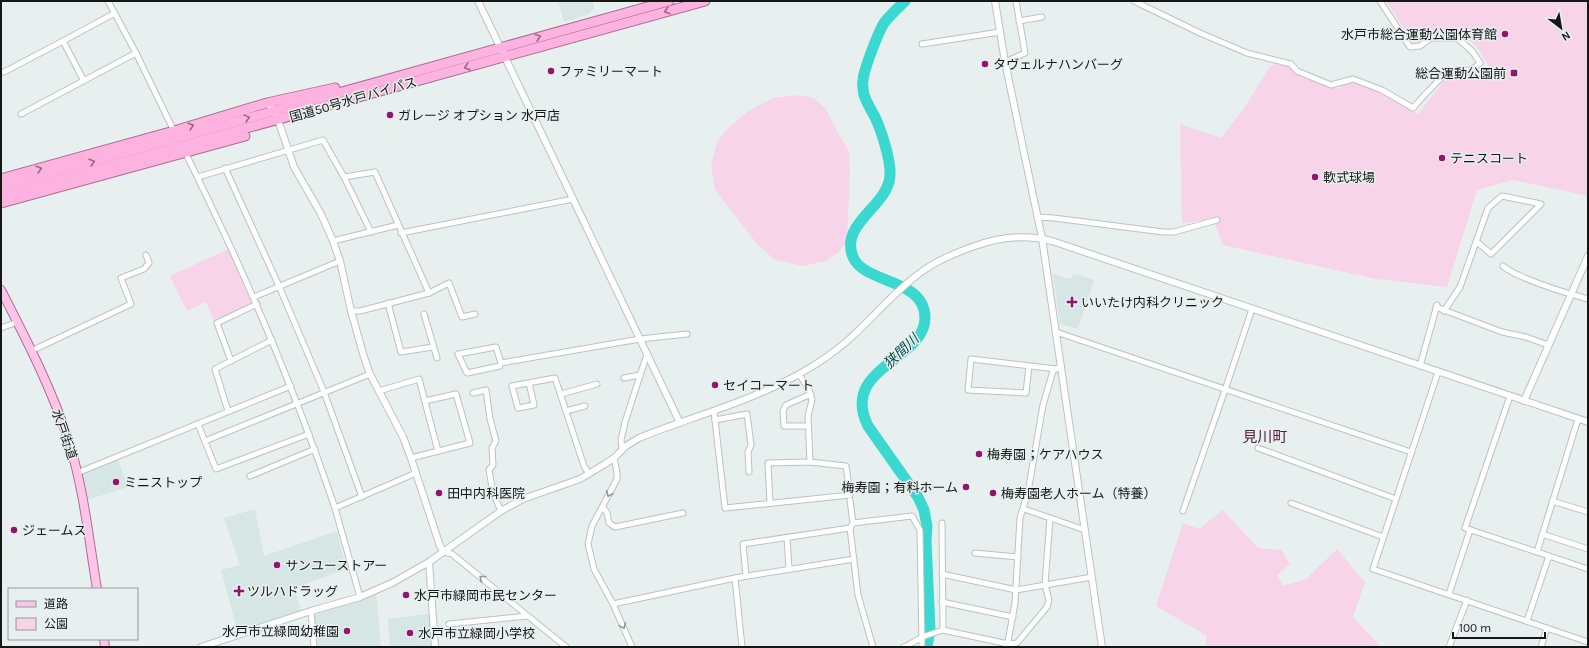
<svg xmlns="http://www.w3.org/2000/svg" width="1589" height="648" font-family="Karla,'Noto Sans JP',sans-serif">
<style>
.built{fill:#d5e6e4}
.green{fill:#f8d4e8}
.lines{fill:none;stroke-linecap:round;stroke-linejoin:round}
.river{stroke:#3ad8d1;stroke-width:11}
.minor-casing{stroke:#bbc2c1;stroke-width:7}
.tertiary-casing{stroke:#bbc2c1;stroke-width:8}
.primary-casing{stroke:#ab6f94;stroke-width:10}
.trunk-casing{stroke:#ab6f94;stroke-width:11}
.minor{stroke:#fff;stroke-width:5}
.tertiary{stroke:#fff;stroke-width:6}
.primary{stroke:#fec5e8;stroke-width:8}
.trunk{stroke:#feb2e0;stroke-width:9}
.oneway{stroke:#956c85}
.oneway2{stroke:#959796}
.poi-dot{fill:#93146f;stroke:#e8f0ef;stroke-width:1.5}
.labels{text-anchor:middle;stroke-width:3;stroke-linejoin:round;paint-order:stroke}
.poi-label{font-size:13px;fill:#141716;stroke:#e8f0ef;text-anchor:start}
.street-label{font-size:13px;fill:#141716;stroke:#e8f0ef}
.water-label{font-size:14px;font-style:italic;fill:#054b48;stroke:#e8f0ef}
.quarter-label{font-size:15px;fill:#561b42;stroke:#e8f0ef}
</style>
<rect width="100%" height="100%" fill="#e8f0ef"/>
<g class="built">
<polygon points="558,1 593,1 594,8 589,14 564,22"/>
<polygon points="1073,273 1094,280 1078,329 1060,324 1053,274 1071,279"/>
<polygon points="118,460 128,487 87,500 81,474"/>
<polygon points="255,509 264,556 337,531 346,569 294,588 301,610 261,623 251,587 261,624 240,631 237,630 221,570 240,565 224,518"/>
<polygon points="376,593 381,646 316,647 314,615"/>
<polygon points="429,614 433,647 389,647 390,647 388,619"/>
</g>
<g class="green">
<path d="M1386,1H1588V196L1513,180L1477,190L1447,287L1376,279L1223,245L1212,217L1205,220L1182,223L1180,124L1221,138L1244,108L1269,68L1276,63L1289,66L1296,74L1337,89C1343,85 1351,82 1358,83C1374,85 1403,106 1418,114L1447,77L1457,72L1471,73L1488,66C1470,27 1450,30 1415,45Z"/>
<polygon points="797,95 814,98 826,109 837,131 849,151 850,172 847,241 840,251 826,261 802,266 775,260 757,244 715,190 711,165 717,142 727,129 747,112 773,98"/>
<polygon points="228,249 252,304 214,320 206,302 187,311 170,276"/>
<polygon points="1223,510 1258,548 1281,550 1290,564 1277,575 1283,586 1306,579 1337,549 1365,582 1353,617 1381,647 1205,647 1207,636 1156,606 1183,523 1199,529"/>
</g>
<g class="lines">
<path class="river" d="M905,1C898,8 890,15 884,23C878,33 864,69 863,80C862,85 863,90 864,95C867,103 871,110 875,117C881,130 891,160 890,175C889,206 839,223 853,257C864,284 925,278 925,318C925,360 839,368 868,426L918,497L924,510L927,526L926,541L930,629L927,647"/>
<g class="minor-casing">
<g id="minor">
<polyline points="108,1 136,53 174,131"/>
<path d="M1134,1L1200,33L1247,53L1291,64L1297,71L1331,85L1353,79L1382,90L1413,108C1420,100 1443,74 1451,71C1465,67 1466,76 1480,63L1472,51L1457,38H1431L1420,46L1410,47L1380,1"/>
<polyline points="1019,21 1042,17"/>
<polyline points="63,41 115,13"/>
<polyline points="922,44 1000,32"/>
<polyline points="1005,62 1025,53 1016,1"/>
<polyline points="4,72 63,41 84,81"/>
<polyline points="21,114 136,53"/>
<path d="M185,152C201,184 216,216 231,248C270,333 305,419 335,508L416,473"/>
<polyline points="225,168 279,286 324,392 362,497"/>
<polyline points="198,177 323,140 344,177 375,172 429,293 360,311 351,311"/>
<polyline points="344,177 371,232"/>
<polyline points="1038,217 1054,218 1163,232 1174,232 1217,220"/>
<polyline points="401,233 573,199"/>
<polyline points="333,241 398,225"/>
<path d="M1503,266C1510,272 1516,274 1525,278C1546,287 1566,293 1588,299"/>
<polyline points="429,293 449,283 462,317 475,314"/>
<polyline points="254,297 340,261"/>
<polyline points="388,303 401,352 433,347"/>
<polyline points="1436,307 1502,332 1526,337 1548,345"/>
<polyline points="1444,311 1460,287 1488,208 1502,196 1541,204 1491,254 1476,241"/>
<polyline points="424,314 437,358"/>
<polyline points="1,328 17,322"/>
<polyline points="1056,332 1411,452"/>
<polyline points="31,351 131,304 121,278 144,269 149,263 146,255"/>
<polyline points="231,361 217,323 257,304"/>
<polyline points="501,363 500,366 467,373 458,354 496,347 501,363 640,339 687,334"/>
<polyline points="1029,366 1026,393 968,390 971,359 1056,369"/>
<polyline points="1420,366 1437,305"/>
<polyline points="1438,372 1373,569 1588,642"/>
<polyline points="799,374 809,390 812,400 808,416 810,462"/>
<polyline points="624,378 640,375"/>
<polyline points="529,383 534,405 518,408 512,386 555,378 584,466 589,474"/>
<polyline points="379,391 419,379 438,451"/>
<polyline points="473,393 486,390 490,419 496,441 492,448 493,465 489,470 493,493 501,511"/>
<polyline points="561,394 597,384"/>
<polyline points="1510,396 1465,528 1588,569"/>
<polyline points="228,411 215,369 272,340"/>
<polyline points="566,411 585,406"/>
<polyline points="714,411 725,508 850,495 846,466 810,462 768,463 770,503"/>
<polyline points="715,420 747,414 751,445 748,452 749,472"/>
<polyline points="198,424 216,469 309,434"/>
<polyline points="808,426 784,426 783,411 786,405 811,394"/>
<polyline points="205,441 370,374"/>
<polyline points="1258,448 1396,499"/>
<polyline points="622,449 621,440 625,422 647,354"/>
<polyline points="411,458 470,443 456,394 425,401"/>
<polyline points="614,458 617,472 617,479 592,526 588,544 594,569 613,604 632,647"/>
<polyline points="77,473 291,386"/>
<polyline points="250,476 315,449"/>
<polyline points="850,500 853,523"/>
<polyline points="1552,501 1588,512"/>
<polyline points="1291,503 1383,537"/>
<polyline points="603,507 607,513 609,523 615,527 683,513"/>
<polyline points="335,508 360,597"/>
<polyline points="1024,509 1085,530"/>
<polyline points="1183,511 1225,390 1252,309"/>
<polyline points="942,523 943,630"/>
<polyline points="850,528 858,595 873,647"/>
<polyline points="1542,534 1588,549"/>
<polyline points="787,538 789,569"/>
<polyline points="444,552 452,554 566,647"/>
<polyline points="1537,552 1578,419"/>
<polyline points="975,553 1018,557"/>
<polyline points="942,574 1016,590 1092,577"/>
<polyline points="746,576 743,544 850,528 853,523 912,516 920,530 922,647"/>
<polyline points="735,578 742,647"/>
<polyline points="1449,594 1470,530"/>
<polyline points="942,602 1013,617"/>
<polyline points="613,604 735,578 854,559"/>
<polyline points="311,611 314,647"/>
<polyline points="1527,621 1549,556"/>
<polyline points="449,624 527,616"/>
<polyline points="904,647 925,636 943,630 1008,644 1017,643 1047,607 1049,600 1045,585 1050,518"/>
<polyline points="1007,647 1015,603 1020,518 1028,492 1043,405 1053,371 1061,366"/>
<polyline points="1449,647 1467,600"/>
<polyline points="1541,647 1547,628"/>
</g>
</g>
<g class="tertiary-casing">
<g id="tertiary">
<polyline points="478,1 573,199 680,423"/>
<polyline points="995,1 1005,62 1042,238 1102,647"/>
<polyline points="267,103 275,111 294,167 321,214 333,241 340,261 351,311 364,357 370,374 403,437 411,458 440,546 444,552"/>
<polyline points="1524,401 1588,256"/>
<polyline points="429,562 435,647"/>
<path d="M201,647L311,611L360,597L392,583L429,562L501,511L523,499L580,479L605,464L614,458L626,446L639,438C693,416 750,402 801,373C817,364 832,354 846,342C870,321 890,296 916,276C933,262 954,253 975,246C1000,237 1025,234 1052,241L1588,422"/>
</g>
</g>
<g class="primary-casing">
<g id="primary">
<path d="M1,290C26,339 52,389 69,442C84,490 89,540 97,589"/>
<polyline points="104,639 105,647"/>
</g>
</g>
<g class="trunk-casing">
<g id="trunk">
<polyline points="1,179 174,131 267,103 335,88"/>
<polyline points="1,187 669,1"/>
<polyline points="1,196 705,1"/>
<polyline points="1,203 245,136"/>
</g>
</g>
<use href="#minor" class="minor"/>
<use href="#tertiary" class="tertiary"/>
<use href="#primary" class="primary"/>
<use href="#trunk" class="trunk"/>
</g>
<defs><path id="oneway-chevron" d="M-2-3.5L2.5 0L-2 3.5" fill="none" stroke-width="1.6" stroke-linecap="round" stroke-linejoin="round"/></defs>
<g class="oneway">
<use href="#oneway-chevron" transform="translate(667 11) rotate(164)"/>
<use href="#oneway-chevron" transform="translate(538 37) rotate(-16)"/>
<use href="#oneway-chevron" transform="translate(467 67) rotate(164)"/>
<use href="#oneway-chevron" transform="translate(247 118) rotate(-15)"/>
<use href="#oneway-chevron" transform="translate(191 126) rotate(-17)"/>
<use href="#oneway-chevron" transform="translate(92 162) rotate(-16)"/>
<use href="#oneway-chevron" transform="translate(39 169) rotate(-16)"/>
</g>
<g class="oneway2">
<use href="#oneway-chevron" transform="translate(609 494) rotate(116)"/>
<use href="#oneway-chevron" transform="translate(482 578) rotate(-141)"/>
<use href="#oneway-chevron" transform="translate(623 626) rotate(66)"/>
</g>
<g class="poi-dot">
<circle cx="1505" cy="34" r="4"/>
<circle cx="985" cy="64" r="4"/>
<circle cx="551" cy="71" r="4"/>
<rect x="1510" y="69" width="8" height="8" rx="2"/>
<circle cx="390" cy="115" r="4"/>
<circle cx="1442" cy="158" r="4"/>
<circle cx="1315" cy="177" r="4"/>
<path d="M1070 296h4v4h4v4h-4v4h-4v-4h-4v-4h4z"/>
<circle cx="715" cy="385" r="4"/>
<circle cx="979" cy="454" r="4"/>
<circle cx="116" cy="482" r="4"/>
<circle cx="966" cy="487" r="4"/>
<circle cx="439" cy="493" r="4"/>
<circle cx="993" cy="493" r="4"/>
<circle cx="14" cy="530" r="4"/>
<circle cx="277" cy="565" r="4"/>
<path d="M237 585h4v4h4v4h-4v4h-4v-4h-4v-4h4z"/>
<circle cx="406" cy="595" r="4"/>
<circle cx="347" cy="631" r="4"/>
<circle cx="410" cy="633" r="4"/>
</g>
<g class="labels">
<g class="poi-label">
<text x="1497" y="39" text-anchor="end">水戸市総合運動公園体育館</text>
<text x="993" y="69">タヴェルナハンバーグ</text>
<text x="559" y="76">ファミリーマート</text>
<text x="1506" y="78" text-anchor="end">総合運動公園前</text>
<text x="398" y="120">ガレージ オプション 水戸店</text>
<text x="1450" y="163">テニスコート</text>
<text x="1323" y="182">軟式球場</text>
<text x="1081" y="307">いいたけ内科クリニック</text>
<text x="723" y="390">セイコーマート</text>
<text x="987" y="459">梅寿園；ケアハウス</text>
<text x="124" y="487">ミニストップ</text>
<text x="958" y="492" text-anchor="end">梅寿園；有料ホーム</text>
<text x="447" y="498">田中内科医院</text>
<text x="1001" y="498">梅寿園老人ホーム（特養）</text>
<text x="22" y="535">ジェームス</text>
<text x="285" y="570">サンユーストアー</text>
<text x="247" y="596">ツルハドラッグ</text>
<text x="414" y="600">水戸市緑岡市民センター</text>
<text x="339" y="636" text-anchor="end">水戸市立緑岡幼稚園</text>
<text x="418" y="638">水戸市立緑岡小学校</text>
</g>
<g class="street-label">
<text transform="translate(353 99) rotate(-16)" y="5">国道50号水戸バイパス</text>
<text transform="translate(65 434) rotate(71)" y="5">水戸街道</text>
</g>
<g class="water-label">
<text transform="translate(901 351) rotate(-44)" y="5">狭間川</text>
</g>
<g class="quarter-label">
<text x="1265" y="442">見川町</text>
</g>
</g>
<rect width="1589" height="648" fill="none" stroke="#141716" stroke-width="4"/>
<rect x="8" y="588" width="130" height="52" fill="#e8f0ef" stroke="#939998"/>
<rect x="16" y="601" width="20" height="6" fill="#fec5e8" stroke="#939998"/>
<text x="44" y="608" font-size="12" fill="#141716">道路</text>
<rect x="16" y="618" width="20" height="12" fill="#f8d4e8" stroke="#939998"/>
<text x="44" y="628" font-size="12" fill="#141716">公園</text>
<g transform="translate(1561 28) rotate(149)" stroke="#e8f0ef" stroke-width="3" paint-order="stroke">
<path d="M0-3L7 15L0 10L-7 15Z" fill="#141716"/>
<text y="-6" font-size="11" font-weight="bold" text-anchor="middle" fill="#141716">N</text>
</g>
<path d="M1453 632v6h92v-6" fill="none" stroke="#141716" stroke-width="2"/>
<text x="1459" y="632" font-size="12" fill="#141716" stroke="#e8f0ef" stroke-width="3" paint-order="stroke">100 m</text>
</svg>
